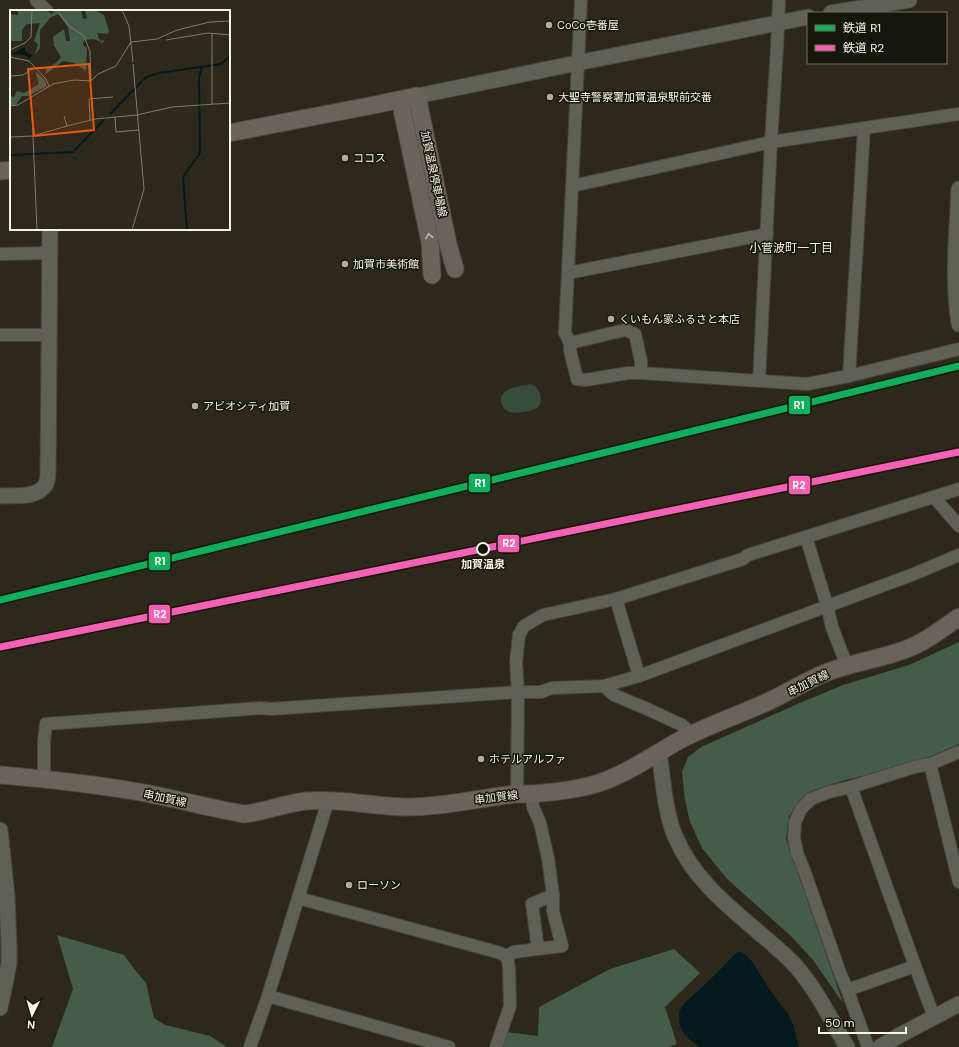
<svg xmlns="http://www.w3.org/2000/svg" width="959" height="1047" font-family="'DM Sans','Noto Sans JP',sans-serif">
<style>
.green{fill:#394c3c}
.forest{fill:#455c49}
.water{fill:#04191c}
.lines{fill:none;stroke-linecap:round;stroke-linejoin:round}
.minor-casing{stroke:#4a463c;stroke-width:14}
.tertiary-casing{stroke:#4a463c;stroke-width:17}
.secondary-casing{stroke:#4a463c;stroke-width:19}
.minor{stroke:#625f55;stroke-width:12}
.tertiary{stroke:#625f55;stroke-width:15}
.secondary{stroke:#69645b;stroke-width:17}
.rail-1-casing{stroke:#18150b;stroke-width:10}
.rail-2-casing{stroke:#18150b;stroke-width:10}
.rail-1{stroke:#0daf5c;stroke-width:7}
.rail-2{stroke:#f860b3;stroke-width:7}
.oneway{stroke:#b8b3a7}
.poi-dot{fill:#b1ad9f;stroke:#18150b;stroke-width:1.5}
.stop-dot{fill:#18150b;stroke:#f8f4e6;stroke-width:2}
.labels{text-anchor:middle;stroke-width:3;stroke-linejoin:round;paint-order:stroke}
.poi-label{font-size:11px;fill:#f8f4e6;stroke:#18150b;text-anchor:start}
.street-label{font-size:11px;fill:#f8f4e6;stroke:#18150b}
.stop-label{font-size:11px;font-weight:bold;fill:#f8f4e6;stroke:#18150b}
.neighbourhood-label{font-size:12px;fill:#f8f4e6;stroke:#18150b}
.inset-river{fill:none;stroke:#04191c;stroke-width:2}
.inset-road{fill:none;stroke:#7e7a6d;stroke-width:1}
.view{fill:#e8590c;fill-opacity:0.15;stroke:#e8590c;stroke-width:2}
.inset-edge{fill:none;stroke:#f8f4e6;stroke-width:2}
.line-badge{stroke:#18150b;stroke-width:1.5}
.badge-label{font-size:11px;text-anchor:middle;font-weight:bold;fill:#fff}
</style>
<rect width="100%" height="100%" fill="#2c281c"/>
<path class="green" d="M531,384C532,384 536,387 536,387C541,392 543,402 538,407C533,411 516,414 510,412C506,411 503,408 502,404C496,388 521,386 531,384Z"/>
<g class="forest">
<polygon points="959,642 959,744 931,756 878,772 842,781 814,790 804,797 797,805 789,816 786,839 843,1003 813,960 791,936 727,879 702,848 690,822 685,800 682,772 688,757 701,747 802,702 843,685 909,665"/>
<polygon points="57,935 124,955 135,970 146,983 154,1018 165,1025 210,1036 227,1047 52,1047 73,989"/>
<polygon points="674,949 700,973 665,1007 677,1044 668,1047 502,1047 507,1032 538,1036 539,1007 610,969"/>
</g>
<polygon class="water" points="737,952 741,952 746,955 754,964 769,989 789,1015 794,1027 799,1047 699,1047 684,1034 680,1026 679,1012 684,1004 717,973"/>
<g class="lines">
<g class="minor-casing">
<g id="minor">
<polyline points="36,0 47,11"/>
<polyline points="581,0 565,333 570,343 570,350 577,379 586,380 628,373 641,373 807,384 849,376 959,349"/>
<polyline points="572,186 771,142 959,114"/>
<polyline points="0,254 50,253"/>
<polyline points="568,273 767,234"/>
<polyline points="0,335 49,335"/>
<polyline points="570,343 625,330 635,334 641,361 641,373"/>
<polyline points="849,376 864,128"/>
<polyline points="759,381 771,142 777,48 779,0"/>
<polyline points="934,497 959,526"/>
<polyline points="806,537 827,605 832,627 847,666"/>
<polyline points="616,599 639,676"/>
<polyline points="604,686 614,695 645,708 682,725 692,734"/>
<polyline points="930,764 959,882"/>
<polyline points="44,780 44,741 46,724 261,708 271,709 518,692 541,692 552,688 604,686 639,676 914,574 959,555"/>
<polyline points="851,787 915,966"/>
<polyline points="517,794 518,692 516,662 519,635 524,626 543,615 616,599 743,559 748,555 959,489"/>
<polyline points="298,898 497,952 507,956"/>
<polyline points="538,949 532,904 553,895"/>
<polyline points="507,956 514,952 562,946 553,911 553,895 548,858 540,823 533,807 532,794"/>
<polyline points="847,989 868,1047"/>
<polyline points="268,996 449,1047"/>
<polyline points="934,1017 915,966 856,987 847,989 840,973 804,870 797,853 794,838 795,822 801,809 811,799 829,792 851,787 914,767 930,764 959,752"/>
<polyline points="250,1047 268,996 328,801"/>
<polyline points="496,1047 510,1006 509,968 507,956"/>
</g>
</g>
<g class="tertiary-casing">
<g id="tertiary">
<polyline points="831,13 909,0"/>
<polyline points="417,96 577,63 808,17"/>
<path d="M959,189C957,234 952,280 959,324"/>
<path d="M0,496C14,495 38,499 46,484C47,481 48,477 48,474L50,229"/>
<path d="M659,753C663,778 665,813 675,836C698,891 750,921 791,961C815,986 830,1018 847,1047"/>
<polyline points="0,830 7,896 9,947 9,963 6,979 0,1008"/>
<polyline points="880,1047 900,1035 959,1004"/>
</g>
</g>
<g class="secondary-casing">
<g id="secondary">
<polyline points="400,100 430,242 432,275"/>
<polyline points="229,133 374,105 417,96 448,244 455,269"/>
<polyline points="0,171 11,170"/>
<path d="M0,775C47,779 93,784 139,792C174,798 209,808 244,814C265,812 285,803 307,801C341,798 375,807 409,807C445,807 480,798 515,794C520,794 525,794 530,794C546,793 564,791 579,788C617,782 649,757 682,739C709,725 738,715 765,703C785,694 804,682 823,674C849,663 877,660 904,650C924,643 942,629 959,617"/>
</g>
</g>
<use href="#minor" class="minor"/>
<use href="#tertiary" class="tertiary"/>
<use href="#secondary" class="secondary"/>
<g class="rail-1-casing">
<polyline id="rail-1" points="0,600 959,366"/>
</g>
<g class="rail-2-casing">
<path id="rail-2" d="M0,647C319,580 640,519 959,452"/>
</g>
<use href="#rail-1" class="rail-1"/>
<use href="#rail-2" class="rail-2"/>
</g>
<defs><path id="oneway-chevron" d="M-2-3.5L2.5 0L-2 3.5" fill="none" stroke-width="1.6" stroke-linecap="round" stroke-linejoin="round"/></defs>
<use class="oneway" href="#oneway-chevron" transform="translate(429 236) rotate(-101)"/>
<g class="poi-dot">
<circle cx="549" cy="25" r="4"/>
<circle cx="550" cy="97" r="4"/>
<circle cx="345" cy="158" r="4"/>
<circle cx="345" cy="264" r="4"/>
<circle cx="611" cy="319" r="4"/>
<circle cx="195" cy="406" r="4"/>
<circle cx="481" cy="759" r="4"/>
<circle cx="349" cy="885" r="4"/>
</g>
<circle class="stop-dot" cx="483" cy="549" r="6"/>
<g class="labels">
<g class="poi-label">
<text x="557" y="29">CoCo壱番屋</text>
<text x="558" y="101">大聖寺警察署加賀温泉駅前交番</text>
<text x="353" y="162">ココス</text>
<text x="353" y="268">加賀市美術館</text>
<text x="619" y="323">くいもん家ふるさと本店</text>
<text x="203" y="410">アビオシティ加賀</text>
<text x="489" y="763">ホテルアルファ</text>
<text x="357" y="889">ローソン</text>
</g>
<g class="street-label">
<text transform="translate(434 174) rotate(78)" y="4">加賀温泉停車場線</text>
<text transform="translate(808 683) rotate(-26)" y="4">串加賀線</text>
<text transform="translate(496 797) rotate(-7)" y="4">串加賀線</text>
<text transform="translate(165 798) rotate(12)" y="4">串加賀線</text>
</g>
<g class="stop-label">
<text x="483" y="568">加賀温泉</text>
</g>
<g class="neighbourhood-label">
<text x="791" y="252">小菅波町一丁目</text>
</g>
</g>
<g transform="translate(10 10)">
<rect width="220" height="220" fill="#2c281c"/>
<path d="M8,0H36L42,4L45,0H71L73,9L77,8L75,0H85L94,5L99,21L98,24L87,23L90,31L94,30L93,33L84,29L74,30L73,35L77,38L76,61L64,53L53,51L36,64V58L46,53L51,47L44,36L43,27L54,19L56,31H60L58,17L48,4L40,8L30,20V38L25,45L28,34L24,31L30,13L17,14L12,20V31H0V4L8,5ZM25,61L35,70L37,76L18,86H12L6,95L0,96V86L4,87L7,81L14,83L29,74Z" fill="#455c49"/>
<path d="M15,37V41L22,45L20,49L14,45L1,44Z" fill="#04191c"/>
<path class="inset-river" d="M100,104L136,67L149,63L211,54L220,46M0,145L63,142L95,109M177,220L173,167L190,143L189,68L192,57"/>
<path class="inset-road" d="M47,0L59,16L74,26L80,42L81,71M112,0L119,16L123,52M202,24V94M156,30L198,23L220,25M121,32L147,29L167,20L200,12L220,11M0,40L15,33L21,27L22,0M0,47L19,51L36,69L39,76M0,66L13,65L24,58M0,96L8,95L43,74L64,70L81,71L88,64L106,56L121,32M22,103L27,220M127,105L162,97L220,93M54,106L57,116L85,109L127,105M105,107L106,122L129,120M80,110L79,89L103,87M0,127L23,126L57,116M122,220L134,179L123,54"/>
<path class="view" d="M79,54L84,120L24,126L18,59Z"/>
<rect width="220" height="220" class="inset-edge"/>
</g>
<g class="line-badge">
<rect x="788" y="395" width="23" height="20" rx="4" fill="#0daf5c"/>
<rect x="468" y="473" width="23" height="20" rx="4" fill="#0daf5c"/>
<rect x="788" y="475" width="23" height="20" rx="4" fill="#f860b3"/>
<rect x="497" y="534" width="23" height="19" rx="4" fill="#f860b3"/>
<rect x="148" y="551" width="23" height="20" rx="4" fill="#0daf5c"/>
<rect x="148" y="604" width="23" height="20" rx="4" fill="#f860b3"/>
</g>
<g class="badge-label">
<text x="799" y="409">R1</text>
<text x="480" y="487">R1</text>
<text x="799" y="489">R2</text>
<text x="509" y="547">R2</text>
<text x="160" y="565">R1</text>
<text x="160" y="618">R2</text>
</g>
<rect x="807" y="12" width="140" height="52" fill="#18150b" stroke="#726e63"/>
<rect x="815" y="25" width="20" height="6" fill="#0daf5c" stroke="#726e63"/>
<text x="843" y="32" font-size="12" fill="#f8f4e6">鉄道 R1</text>
<rect x="815" y="45" width="20" height="6" fill="#f860b3" stroke="#726e63"/>
<text x="843" y="52" font-size="12" fill="#f8f4e6">鉄道 R2</text>
<g transform="translate(32 1015) rotate(185)" stroke="#18150b" stroke-width="3" paint-order="stroke">
<path d="M0-3L7 15L0 10L-7 15Z" fill="#f8f4e6"/>
<text y="-6" font-size="11" font-weight="bold" text-anchor="middle" fill="#f8f4e6">N</text>
</g>
<path d="M819 1027v6h87v-6" fill="none" stroke="#f8f4e6" stroke-width="2"/>
<text x="825" y="1027" font-size="12" fill="#f8f4e6" stroke="#18150b" stroke-width="3" paint-order="stroke">50 m</text>
</svg>
